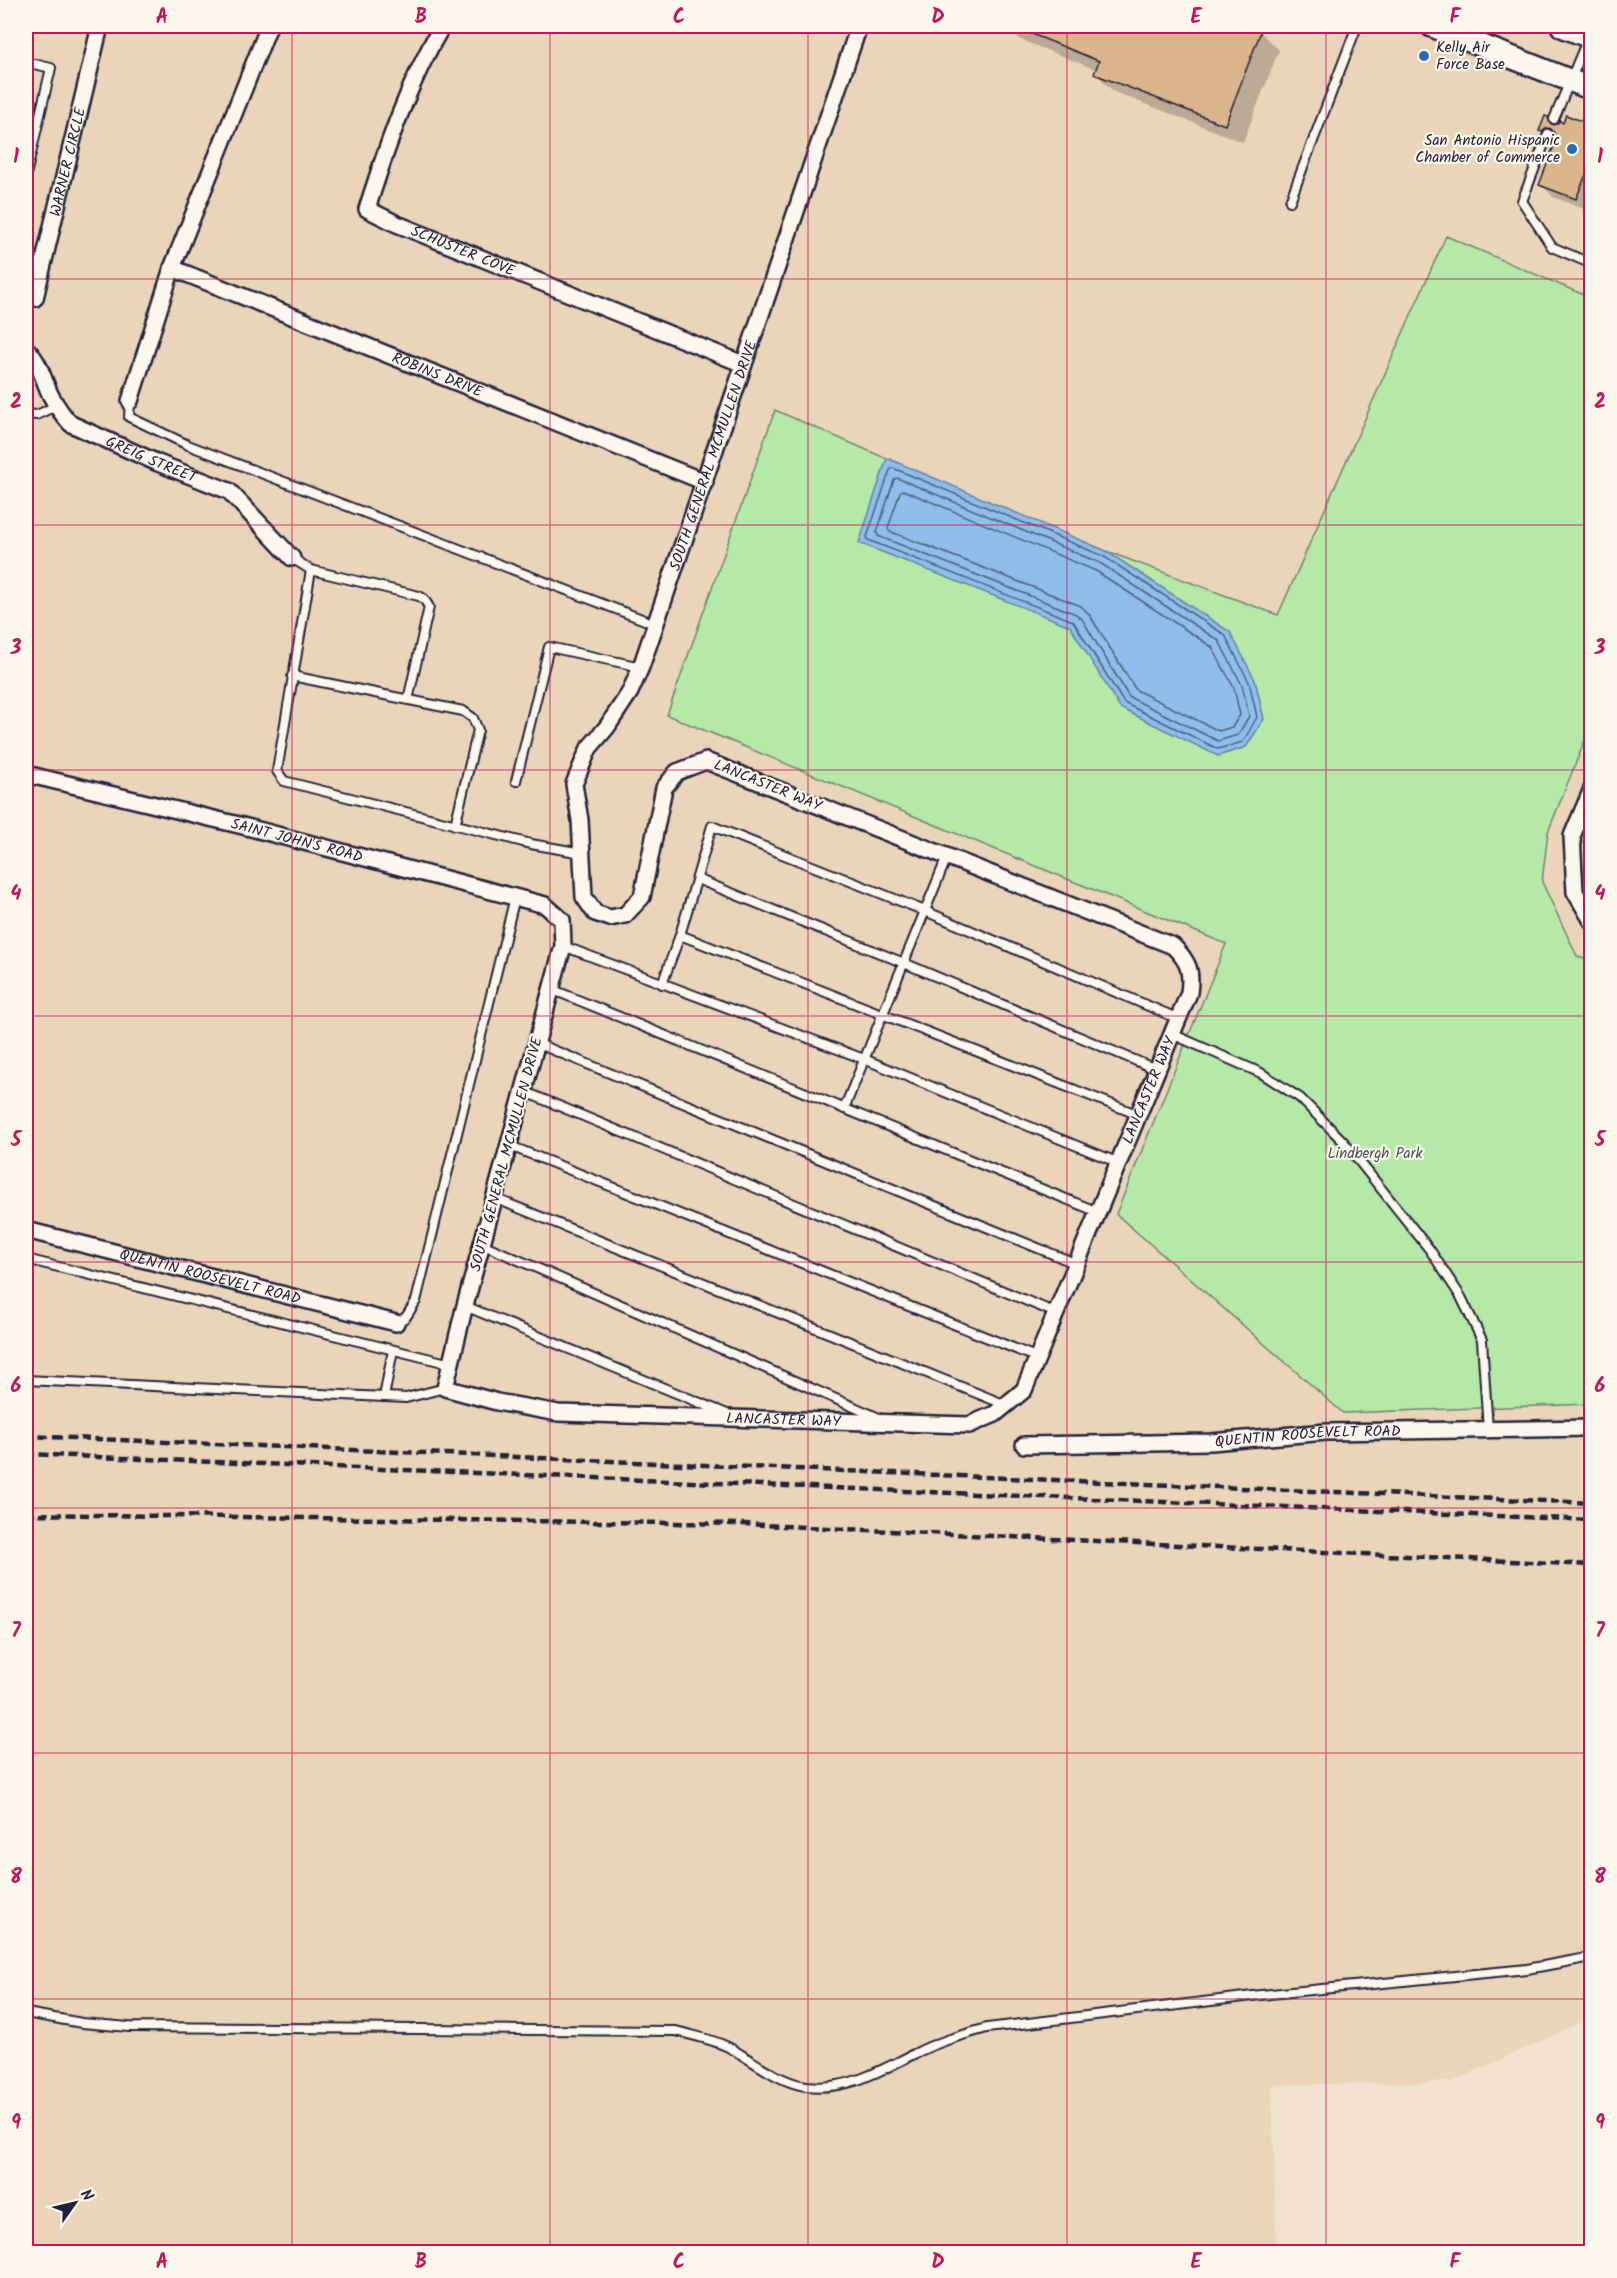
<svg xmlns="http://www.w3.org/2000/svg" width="1617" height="2278" font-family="Kalam,sans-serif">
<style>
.built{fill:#ead5bb}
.green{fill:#b6e8a8;stroke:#6c8572;stroke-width:1.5}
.water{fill:#90beea;stroke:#6480a4;stroke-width:1.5}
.shadow{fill:#0003}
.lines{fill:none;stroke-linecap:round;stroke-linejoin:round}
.shore{stroke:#4e6081;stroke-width:1.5}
.building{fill:#dbb58c;stroke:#22223b;stroke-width:1.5}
.service-casing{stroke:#22223b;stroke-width:12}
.minor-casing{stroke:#22223b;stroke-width:20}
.secondary-casing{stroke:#22223b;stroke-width:26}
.service{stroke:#fbf7ec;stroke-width:8}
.minor{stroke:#fbf7ec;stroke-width:15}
.secondary{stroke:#fbf7ec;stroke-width:21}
.rail{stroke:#22223b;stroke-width:4.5;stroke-dasharray:9 4.5;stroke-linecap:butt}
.grid{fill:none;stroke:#c2185b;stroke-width:1.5;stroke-opacity:0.55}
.poi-dot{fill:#1f6fb2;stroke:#fbf7ec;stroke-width:2}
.labels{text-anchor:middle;stroke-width:4.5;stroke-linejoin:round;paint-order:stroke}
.poi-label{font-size:15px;fill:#22223b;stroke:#fbf7ec;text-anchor:start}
.street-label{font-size:15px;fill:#22223b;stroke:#fbf7ec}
.park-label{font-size:15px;fill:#475456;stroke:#fbf7ec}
.neatline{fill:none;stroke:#c2185b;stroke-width:2}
.grid-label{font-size:20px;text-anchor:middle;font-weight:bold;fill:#c2185b}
</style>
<rect width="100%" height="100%" fill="#f1e3cf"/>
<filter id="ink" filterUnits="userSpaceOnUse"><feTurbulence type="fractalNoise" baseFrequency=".0167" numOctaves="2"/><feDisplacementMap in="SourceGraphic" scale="12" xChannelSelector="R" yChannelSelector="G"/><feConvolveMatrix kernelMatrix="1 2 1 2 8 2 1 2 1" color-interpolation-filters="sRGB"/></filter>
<g filter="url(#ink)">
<polygon class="built" points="26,26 1591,26 1591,2018 1452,2082 1272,2085 1277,2252 26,2252"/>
<polygon class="green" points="1446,236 1591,298 1591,725 1548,832 1542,882 1577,956 1591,962 1591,1404 1343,1413 1116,1214 1226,944 667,715 775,410 970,495 1106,551 1278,615"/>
<polygon class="water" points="887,458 1106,551 1230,632 1255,680 1264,719 1246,747 1218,756 1120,708 1070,626 859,543"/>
<g class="shadow">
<polygon points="1006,26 1243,26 1260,32 1279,50 1243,142 1114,92 1096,74 1097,70 1021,40"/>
<polygon points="1548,118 1555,126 1592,126 1592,204 1589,211 1553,197 1541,184 1556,144 1541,130"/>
</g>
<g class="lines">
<g class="shore">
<polygon points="893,468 1103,556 1225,635 1249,682 1257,717 1243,742 1218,749 1124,703 1073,621 868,540 867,537 890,470"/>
<polygon points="897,478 1100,563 1219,641 1242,685 1249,716 1238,735 1218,741 1129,697 1082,619 1076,614 878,536 877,532 894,480"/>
<polygon points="903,490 1096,571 1212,647 1234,688 1240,715 1232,727 1219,731 1136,690 1089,614 1081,606 889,531 888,528 900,492"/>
</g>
</g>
<g class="building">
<polygon points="1012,26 1247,26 1261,31 1225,125 1094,74 1099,61"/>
<polygon points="1566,115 1592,125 1592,160 1576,199 1539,185 1557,138 1553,137 1554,133 1551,129 1547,128 1542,132 1539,131 1545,116 1548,117 1550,123 1554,125 1560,121 1563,123"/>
</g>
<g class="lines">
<g class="service-casing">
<g id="service">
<polyline points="26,62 51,68 26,175"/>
<polyline points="1554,119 1588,38"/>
<polyline points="1548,134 1522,201 1552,247 1592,264"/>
<polyline points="1290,201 1357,26"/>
<polyline points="130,401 129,417 188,445 655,624"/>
<polyline points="26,414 37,415 57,405"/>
<polyline points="292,558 311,570 277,771 284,781 531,844 582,853"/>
<polyline points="311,570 419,596 424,599 429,607 408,700"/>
<polyline points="292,676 463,711 473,718 478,730 455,825"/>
<polyline points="516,781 549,647 641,667"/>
<polyline points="697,879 904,963 1158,1070"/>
<polyline points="680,935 1139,1115"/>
<polyline points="563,946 864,1059 1119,1163"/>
<polyline points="662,984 680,935 712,826 925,911 1179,1019"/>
<polyline points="551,989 1098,1212"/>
<polyline points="1172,1034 1261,1073 1300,1098 1343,1141 1430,1250 1461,1297 1482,1340 1488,1430"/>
<polyline points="536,1043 1077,1264"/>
<polyline points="523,1091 1056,1313"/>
<polyline points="844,1109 947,857"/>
<polyline points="508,1145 1038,1358"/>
<polyline points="494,1198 1006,1405"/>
<polyline points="482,1244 879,1418"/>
<polyline points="26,1259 451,1364"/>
<polyline points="465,1306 727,1414"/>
<polyline points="396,1323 406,1317 416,1301 515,897"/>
<polyline points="26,1380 406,1398 445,1388"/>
<polyline points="384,1397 393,1350"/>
<path d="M26,2013L82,2023L129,2027L676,2031C694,2036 712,2039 728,2047C753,2060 778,2082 806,2086C847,2091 879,2071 914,2054C937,2042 962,2035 987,2028L1261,1995L1527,1969L1592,1957"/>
</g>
</g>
<g class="minor-casing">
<g id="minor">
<path id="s1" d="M442,26C409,82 387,146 367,209L397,224L743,364"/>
<path id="s2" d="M172,268L705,482"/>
<path id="s3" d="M35,298L100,26"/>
<path id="s4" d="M26,349C40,361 43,380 51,396C57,407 63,416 71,424L158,463L229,491L292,558"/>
<polyline points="130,401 172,268 269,26"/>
<path id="s5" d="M26,774L239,825L545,905L562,920L563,946L463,1313L445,1388L497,1402L558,1413L969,1425L995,1414L1024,1390L1189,993C1192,971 1189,962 1173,946L706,761L677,772L664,788L642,897L625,915L610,918L595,913L584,897L580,820L574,784L589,748L607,727L630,692L641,667L859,26"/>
<polyline points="1592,789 1572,836 1575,892 1592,921"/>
<path id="s6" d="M26,1230L396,1323"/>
<path id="s7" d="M1024,1445L1211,1442L1326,1432L1592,1428"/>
</g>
</g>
<g class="secondary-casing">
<g id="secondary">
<polyline points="1432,26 1592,89"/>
<polyline points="1562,26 1592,38"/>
</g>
</g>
<use href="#service" class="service"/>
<use href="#minor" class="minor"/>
<use href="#secondary" class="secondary"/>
<g class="rail">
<polyline points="26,1436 1592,1503"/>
<polyline points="26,1454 1592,1520"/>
<polyline points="26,1514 743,1524 1592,1565"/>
</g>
</g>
</g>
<path class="grid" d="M292,26V2252M550,26V2252M808,26V2252M1067,26V2252M1326,26V2252M26,279H1592M26,525H1592M26,770H1592M26,1016H1592M26,1262H1592M26,1508H1592M26,1753H1592M26,1999H1592"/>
<g class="poi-dot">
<circle cx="1424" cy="56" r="6"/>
<circle cx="1572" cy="149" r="6"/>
</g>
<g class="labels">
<g class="poi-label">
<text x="1436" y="52">Kelly Air<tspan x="1436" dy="17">Force Base</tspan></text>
<text x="1560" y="145" text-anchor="end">San Antonio Hispanic<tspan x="1560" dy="17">Chamber of Commerce</tspan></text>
</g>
<g class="street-label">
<text dy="5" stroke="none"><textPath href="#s3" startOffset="140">WARNER CIRCLE</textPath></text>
<text dy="5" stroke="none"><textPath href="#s1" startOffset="303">SCHUSTER COVE</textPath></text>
<text dy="5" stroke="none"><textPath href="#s2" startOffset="286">ROBINS DRIVE</textPath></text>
<text dy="5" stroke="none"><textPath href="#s5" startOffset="3330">SOUTH GENERAL MCMULLEN DRIVE</textPath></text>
<text dy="5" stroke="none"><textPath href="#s4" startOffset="176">GREIG STREET</textPath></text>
<text transform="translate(768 785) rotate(22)" y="5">LANCASTER WAY</text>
<text dy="5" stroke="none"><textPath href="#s5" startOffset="279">SAINT JOHN'S ROAD</textPath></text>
<text dy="5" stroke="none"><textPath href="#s5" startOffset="1959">LANCASTER WAY</textPath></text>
<text transform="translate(506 1154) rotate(-75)" y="5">SOUTH GENERAL MCMULLEN DRIVE</text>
<text dy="5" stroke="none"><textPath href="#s6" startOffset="190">QUENTIN ROOSEVELT ROAD</textPath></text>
<text dy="5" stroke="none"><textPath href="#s5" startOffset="1383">LANCASTER WAY</textPath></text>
<text dy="5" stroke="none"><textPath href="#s7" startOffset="284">QUENTIN ROOSEVELT ROAD</textPath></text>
</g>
<g class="park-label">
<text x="1375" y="1158">Lindbergh Park</text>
</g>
</g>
<rect width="1617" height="2278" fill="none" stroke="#fbf7ec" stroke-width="66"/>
<g transform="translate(75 2203) rotate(56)" stroke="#fbf7ec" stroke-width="4.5" paint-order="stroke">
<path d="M0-4.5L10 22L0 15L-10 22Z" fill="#22223b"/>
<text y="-9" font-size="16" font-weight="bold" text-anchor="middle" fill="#22223b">N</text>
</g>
<rect x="33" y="33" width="1551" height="2212" class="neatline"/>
<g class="grid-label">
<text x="162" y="23">A</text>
<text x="421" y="23">B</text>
<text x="679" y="23">C</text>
<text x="938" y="23">D</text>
<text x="1196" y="23">E</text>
<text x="1455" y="23">F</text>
<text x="16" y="163">1</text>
<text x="1600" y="163">1</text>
<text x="16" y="408">2</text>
<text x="1600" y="408">2</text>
<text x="16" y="654">3</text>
<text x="1600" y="654">3</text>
<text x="16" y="900">4</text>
<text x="1600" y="900">4</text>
<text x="16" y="1146">5</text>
<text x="1600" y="1146">5</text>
<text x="16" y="1392">6</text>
<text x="1600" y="1392">6</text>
<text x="16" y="1637">7</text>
<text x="1600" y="1637">7</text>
<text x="16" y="1883">8</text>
<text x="1600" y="1883">8</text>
<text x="16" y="2129">9</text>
<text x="1600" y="2129">9</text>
<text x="162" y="2268">A</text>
<text x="421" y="2268">B</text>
<text x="679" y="2268">C</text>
<text x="938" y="2268">D</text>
<text x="1196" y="2268">E</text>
<text x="1455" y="2268">F</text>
</g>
</svg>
